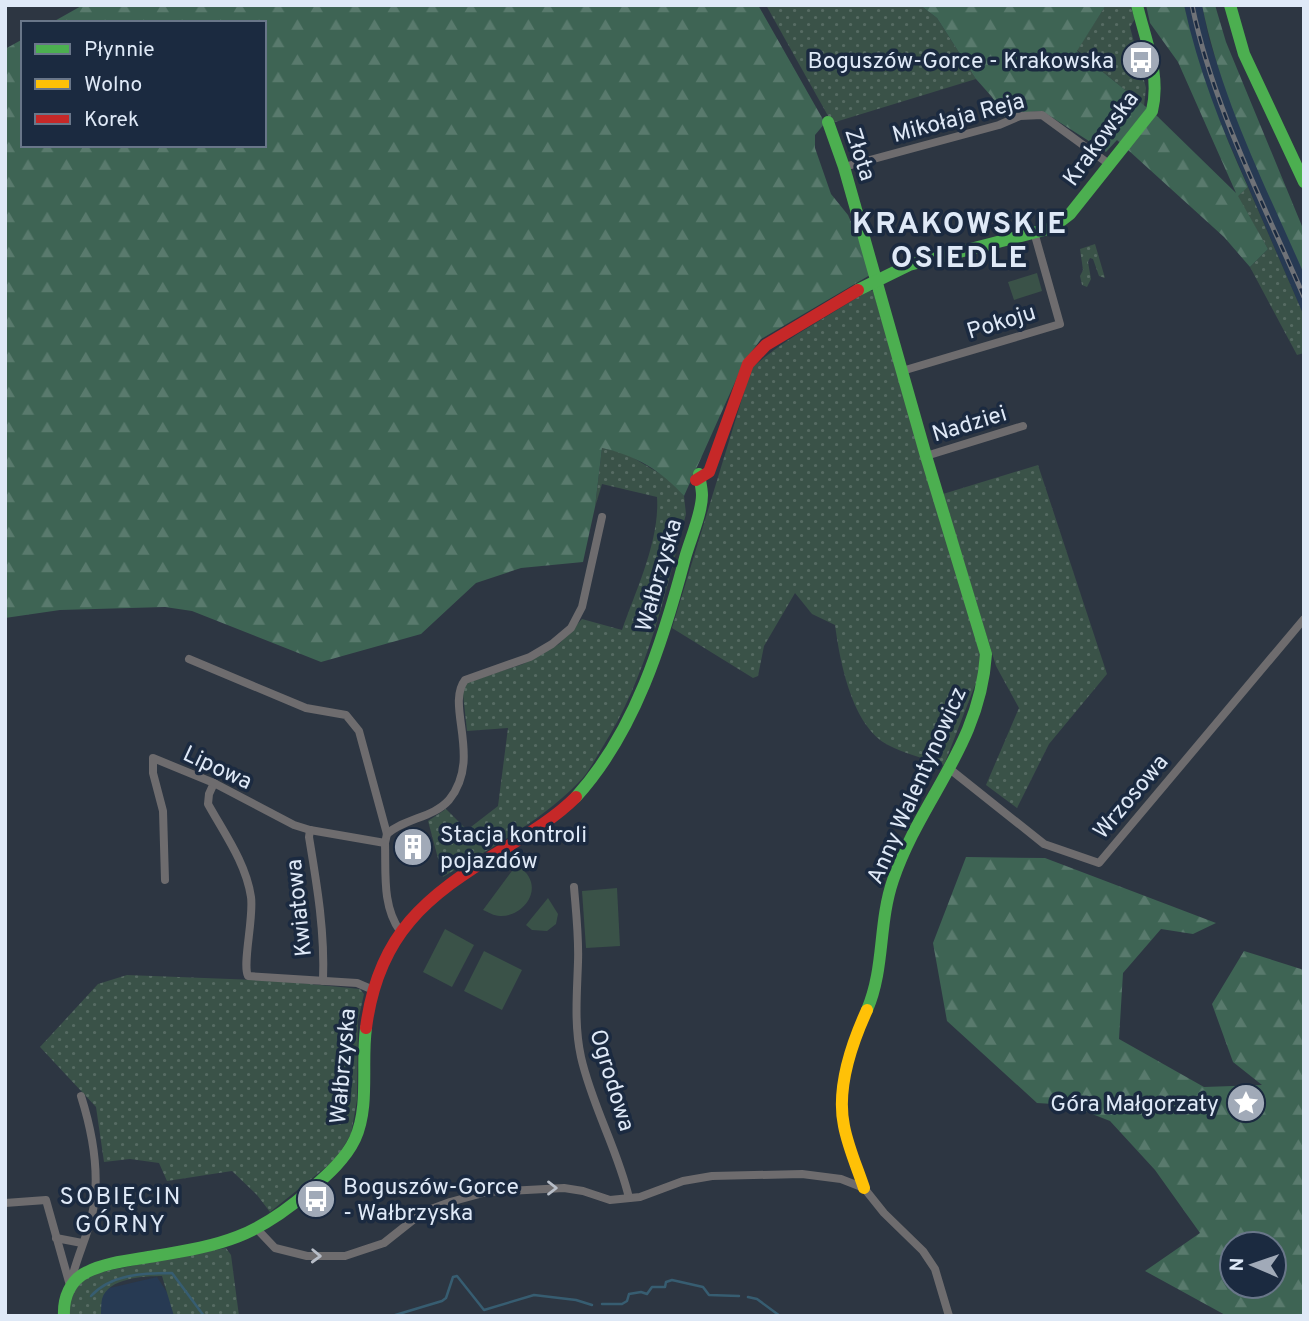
<svg xmlns="http://www.w3.org/2000/svg" width="1309" height="1321" font-family="Overpass,sans-serif">
<style>
.built{fill:#273a53}
.green{fill:url(#green-dots)}
.forest{fill:url(#forest-firs);fill-rule:evenodd}
.pitch{fill:#3a5248}
.lines{fill:none;stroke-linecap:round;stroke-linejoin:round}
.stream{stroke:#375d71;stroke-width:2.5}
.street{stroke:#6e6c6e;stroke-width:8}
.fast{stroke:#4caf50;stroke-width:12}
.slow{stroke:#ffc107;stroke-width:12}
.jam{stroke:#c62828;stroke-width:12}
.rail-casing{stroke:#6f7277;stroke-width:5}
.rail{stroke:#1b2a40;stroke-width:2.5;stroke-dasharray:8;stroke-linecap:butt}
.oneway{stroke:#b7bdc7}
.labels{text-anchor:middle;stroke-width:7;stroke-linejoin:round;paint-order:stroke}
.poi-label{font-size:23px;fill:#dfe9f7;stroke:#1b2a40;text-anchor:end}
.street-label{font-size:23px;fill:#dfe9f7;stroke:#1b2a40}
.neighbourhood-label{font-size:24px;letter-spacing:2px;fill:#dfe9f7;stroke:#1b2a40}
.district-label{font-size:30px;font-weight:bold;letter-spacing:2px;fill:#dfe9f7;stroke:#1b2a40}
</style>
<defs>
<pattern id="green-dots" width="8" height="8" patternUnits="userSpaceOnUse" patternTransform="scale(1.75)"><rect width="8" height="8" fill="#3a5248"/><path d="M2 2h.1M6 6h.1" fill="none" stroke="#566b63" stroke-width="1.8" stroke-linecap="round"/></pattern>
<pattern id="forest-firs" width="22" height="20" patternUnits="userSpaceOnUse" patternTransform="scale(1.75)"><rect width="22" height="20" fill="#3e6454"/><path d="M5 1l3.5 6h-7zM16 11l3.5 6h-7z" fill="#597a6d"/></pattern>
</defs>
<rect width="100%" height="100%" fill="#2d3642"/>
<g class="built">
<polygon points="1184,5 1202,5 1209,39 1223,81 1304,274 1304,316 1205,87 1193,49"/>
<polygon points="157,1277 178,1309 180,1316 97,1316 101,1290"/>
</g>
<g class="green">
<polygon points="766,5 920,5 937,18 976,79 832,123"/>
<polygon points="1106,5 1130,5 1135,19 1130,27 1146,88 1144,106 1077,50"/>
<polygon points="1248,187 1304,316 1304,353 1297,355 1250,267 1268,249 1237,196"/>
<polygon points="1095,244 1105,278 1099,276 1093,259 1090,258 1088,262 1091,279 1087,287 1082,285 1080,276 1083,270 1080,249"/>
<path d="M867,291H873L981,655L979,675L944,765C926,759 905,754 888,745C852,726 840,662 835,625L812,614L795,593L764,646L758,676L753,678L672,628L751,369C784,338 829,317 867,291Z"/>
<path d="M602,448L625,453L669,479L684,496L686,514C665,595 647,677 602,748C595,759 588,774 578,783C540,822 488,849 443,877L428,821L446,809L467,830L498,806L508,728L467,731L463,694L466,683L523,664L559,644L582,619L622,630C636,590 660,540 657,497L602,484L595,507Z"/>
<polygon points="1038,465 1107,674 1049,744 1017,808 986,785 1019,708 996,666 943,494"/>
<polygon points="127,975 280,981 360,989 364,994 358,1021 357,1100 351,1134 336,1159 270,1212 257,1195 232,1171 167,1181 159,1163 130,1159 104,1162 96,1107 40,1047 98,984"/>
<path d="M226,1248L231,1255L239,1316H174L162,1276C144,1276 108,1278 102,1299C101,1304 101,1311 101,1316H69C69,1290 74,1287 95,1273Z"/>
</g>
<g class="forest">
<path d="M83,5H758L825,123L815,135V148L831,194L848,215L868,261L870,275L761,339L744,362L684,496C662,471 635,455 602,448L595,507L583,562L521,568L476,583L421,634L321,662L192,611L165,607L60,610L5,618V49L23,39V145H264V23H51Z"/>
<path d="M920,5H1106L1077,51L1156,115L1236,193L1178,62L1150,23L1146,5H1184C1198,69 1221,127 1248,187L1238,196L1268,249L1250,267L1224,237L1117,140L1106,152L1042,111L1019,113L1003,117L992,97L976,79L937,18Z"/>
<path d="M1202,5H1215L1226,42L1304,231V274C1266,187 1221,99 1202,5Z"/>
<path d="M966,857L1045,858L1216,923L1193,934L1161,929L1123,973L1119,1039L1204,1087L1262,1085L1233,1062L1212,1004L1244,951L1304,970V1316H1227L1145,1271L1200,1233L1155,1170L1110,1121L1069,1105L1037,1103L947,1021L933,943ZM1232,1244H1274V1286H1232Z"/>
</g>
<g class="pitch">
<polygon points="1037,273 1042,291 1014,300 1008,282"/>
<path d="M517,864C522,869 529,874 531,882C536,900 517,917 500,916C494,916 488,912 483,910Z"/>
<polygon points="617,888 620,946 586,948 582,891"/>
<polygon points="548,898 558,914 556,924 547,931 532,930 526,925"/>
<polygon points="445,929 474,945 452,987 423,972"/>
<polygon points="484,951 522,970 502,1010 464,991"/>
</g>
<g class="lines">
<g class="stream">
<path d="M91,1296C111,1274 144,1273 172,1273L204,1316"/>
<polyline points="748,1297 757,1299 780,1316"/>
<polyline points="602,1304 622,1304 627,1301 629,1294 641,1292 647,1294 652,1287 665,1287 666,1282 672,1280 703,1287 709,1295 739,1296"/>
<polyline points="392,1316 442,1301 446,1298 453,1277 457,1276 484,1310 534,1295 576,1300 592,1305"/>
</g>
<g class="street">
<polyline points="844,167 999,125 1020,116 1042,115 1109,164"/>
<polyline points="902,371 1060,324 1034,232"/>
<polyline points="926,456 1023,426"/>
<path d="M189,659L306,708L346,715L359,731L387,834L385,843C386,873 382,906 400,931"/>
<polyline points="951,770 1044,844 1099,863 1304,619"/>
<path d="M214,783L209,794L208,804C224,833 246,863 251,897C254,918 242,964 248,976L357,983L371,989"/>
<path d="M310,830L309,837C317,885 325,932 323,981"/>
<path d="M387,834C405,818 433,818 449,800C483,758 445,706 465,680L530,657L552,644L571,628L582,607L602,517"/>
<polyline points="165,880 163,811 153,773 153,758 214,783 294,825 310,830 385,843"/>
<path d="M574,887C576,912 579,937 578,962C577,994 574,1025 581,1057C592,1106 618,1150 629,1198"/>
<polyline points="5,1203 46,1200 69,1282"/>
<polyline points="257,1229 275,1248 307,1256 345,1256 384,1243 423,1212 450,1202 487,1192 564,1188 583,1191 610,1200 640,1197 683,1181 712,1176 802,1174 841,1179 864,1188 884,1213 923,1251 935,1269 949,1316"/>
<polyline points="56,1238 82,1243"/>
<path d="M71,1282C76,1259 87,1237 92,1215C101,1175 93,1134 81,1096"/>
</g>
<g class="fast">
<polyline points="1230,5 1244,54 1304,182"/>
<path d="M828,122L844,167L926,456L986,654C980,746 921,798 893,880C878,924 885,968 867,1010"/>
<path d="M858,290L909,265L1052,228L1070,214L1152,111C1161,75 1145,39 1137,5"/>
<path d="M576,797C635,732 663,641 685,558C690,540 702,513 702,495C702,489 700,481 699,474"/>
<path d="M64,1316C63,1298 70,1280 87,1272C107,1262 133,1260 155,1256C223,1245 256,1237 309,1191C326,1176 345,1160 355,1139C370,1106 361,1063 366,1028"/>
</g>
<path class="slow" d="M864,1188C857,1167 848,1147 844,1126C836,1088 851,1045 867,1010"/>
<g class="jam">
<polyline points="696,480 709,472 748,364 766,345 858,290"/>
<path d="M366,1028C378,934 426,896 502,850C528,834 555,818 576,797"/>
</g>
<g class="rail-casing">
<path id="rail" d="M1192,5C1213,107 1263,202 1304,297"/>
</g>
<use href="#rail" class="rail"/>
</g>
<defs><path id="oneway-chevron" d="M-2-3.5L2.5 0L-2 3.5" fill="none" stroke-width="1.6" stroke-linecap="round" stroke-linejoin="round" transform="scale(1.75)"/></defs>
<g class="oneway">
<use href="#oneway-chevron" transform="translate(552 1188)"/>
<use href="#oneway-chevron" transform="translate(316 1256) rotate(2)"/>
</g>
<defs>
<g id="bus-disc" transform="scale(2.0125)"><circle r="9.5" fill="#a1aab8" stroke="#1b2a40"/><path d="M-5-6H5V4H4V6H2V4H-2V6H-4V4H-5ZM-3.5-4V0h7V-4ZM-3.5 1.2v1.5H-2V1.2ZM2 1.2v1.5H3.5V1.2Z" fill="#fff"/></g>
<g id="building-disc" transform="scale(2.0125)"><circle r="9.5" fill="#a1aab8" stroke="#1b2a40"/><path d="M-4-6H4V6H1V3H-1V6H-4ZM-2.5-4.3h1.7v1.8h-1.7ZM.8-4.3h1.7v1.8H.8ZM-2.5-1h1.7V.8h-1.7ZM.8-1h1.7V.8H.8Z" fill="#fff"/></g>
<g id="sight-disc" transform="scale(2.0125)"><circle r="9.5" fill="#a1aab8" stroke="#1b2a40"/><path d="M0-6L1.8-2.2L6-1.7L2.9 1.2L3.7 5.4L0 3.3L-3.7 5.4L-2.9 1.2L-6-1.7L-1.8-2.2Z" fill="#fff"/></g>
</defs>
<g fill-rule="evenodd">
<use href="#bus-disc" x="1141" y="60"/>
<use href="#building-disc" x="413" y="847"/>
<use href="#sight-disc" x="1246" y="1103"/>
<use href="#bus-disc" x="316" y="1199"/>
</g>
<g class="labels">
<g class="poi-label">
<text x="1114" y="68">Boguszów-Gorce - Krakowska</text>
<text x="440" y="842" text-anchor="start">Stacja kontroli<tspan x="440" dy="26">pojazdów</tspan></text>
<text x="1219" y="1111">Góra Małgorzaty</text>
<text x="343" y="1194" text-anchor="start">Boguszów-Gorce<tspan x="343" dy="26">- Wałbrzyska</tspan></text>
</g>
<g class="street-label">
<text transform="translate(958 117) rotate(-15)" y="8">Mikołaja Reja</text>
<text transform="translate(1100 138) rotate(-54)" y="8">Krakowska</text>
<text transform="translate(861 154) rotate(72)" y="8">Złota</text>
<text transform="translate(1001 321) rotate(-17)" y="8">Pokoju</text>
<text transform="translate(969 423) rotate(-17)" y="8">Nadziei</text>
<text transform="translate(658 575) rotate(-74)" y="8">Wałbrzyska</text>
<text transform="translate(218 767) rotate(25)" y="8">Lipowa</text>
<text transform="translate(916 785) rotate(-66)" y="8">Anny Walentynowicz</text>
<text transform="translate(1130 796) rotate(-50)" y="8">Wrzosowa</text>
<text transform="translate(298 908) rotate(-96)" y="8">Kwiatowa</text>
<text transform="translate(342 1066) rotate(-85)" y="8">Wałbrzyska</text>
<text transform="translate(613 1080) rotate(73)" y="8">Ogrodowa</text>
</g>
<g class="neighbourhood-label">
<text x="121" y="1204">SOBIĘCIN<tspan x="121" dy="28">GÓRNY</tspan></text>
</g>
<g class="district-label">
<text x="960" y="233">KRAKOWSKIE<tspan x="960" dy="34">OSIEDLE</tspan></text>
</g>
</g>
<rect width="1309" height="1321" fill="none" stroke="#dfe9f7" stroke-width="14"/>
<rect x="21" y="21" width="245" height="126" fill="#1b2a40" stroke="#697689" stroke-width="2"/>
<rect x="35" y="44" width="35" height="10" fill="#4caf50" stroke="#697689" stroke-width="2"/>
<text x="84" y="56" font-size="21" fill="#dfe9f7">Płynnie</text>
<rect x="35" y="79" width="35" height="10" fill="#ffc107" stroke="#697689" stroke-width="2"/>
<text x="84" y="91" font-size="21" fill="#dfe9f7">Wolno</text>
<rect x="35" y="114" width="35" height="10" fill="#c62828" stroke="#697689" stroke-width="2"/>
<text x="84" y="126" font-size="21" fill="#dfe9f7">Korek</text>
<g transform="translate(1253 1265) rotate(272)"><circle r="33" fill="#1b2a40" stroke="#697689" stroke-width="2"/>
<path d="M0-5L12 26L0 18L-12 26Z" fill="#a1aab8"/>
<text y="-10" font-size="19" font-weight="bold" text-anchor="middle" fill="#dfe9f7">N</text>
</g>
</svg>
